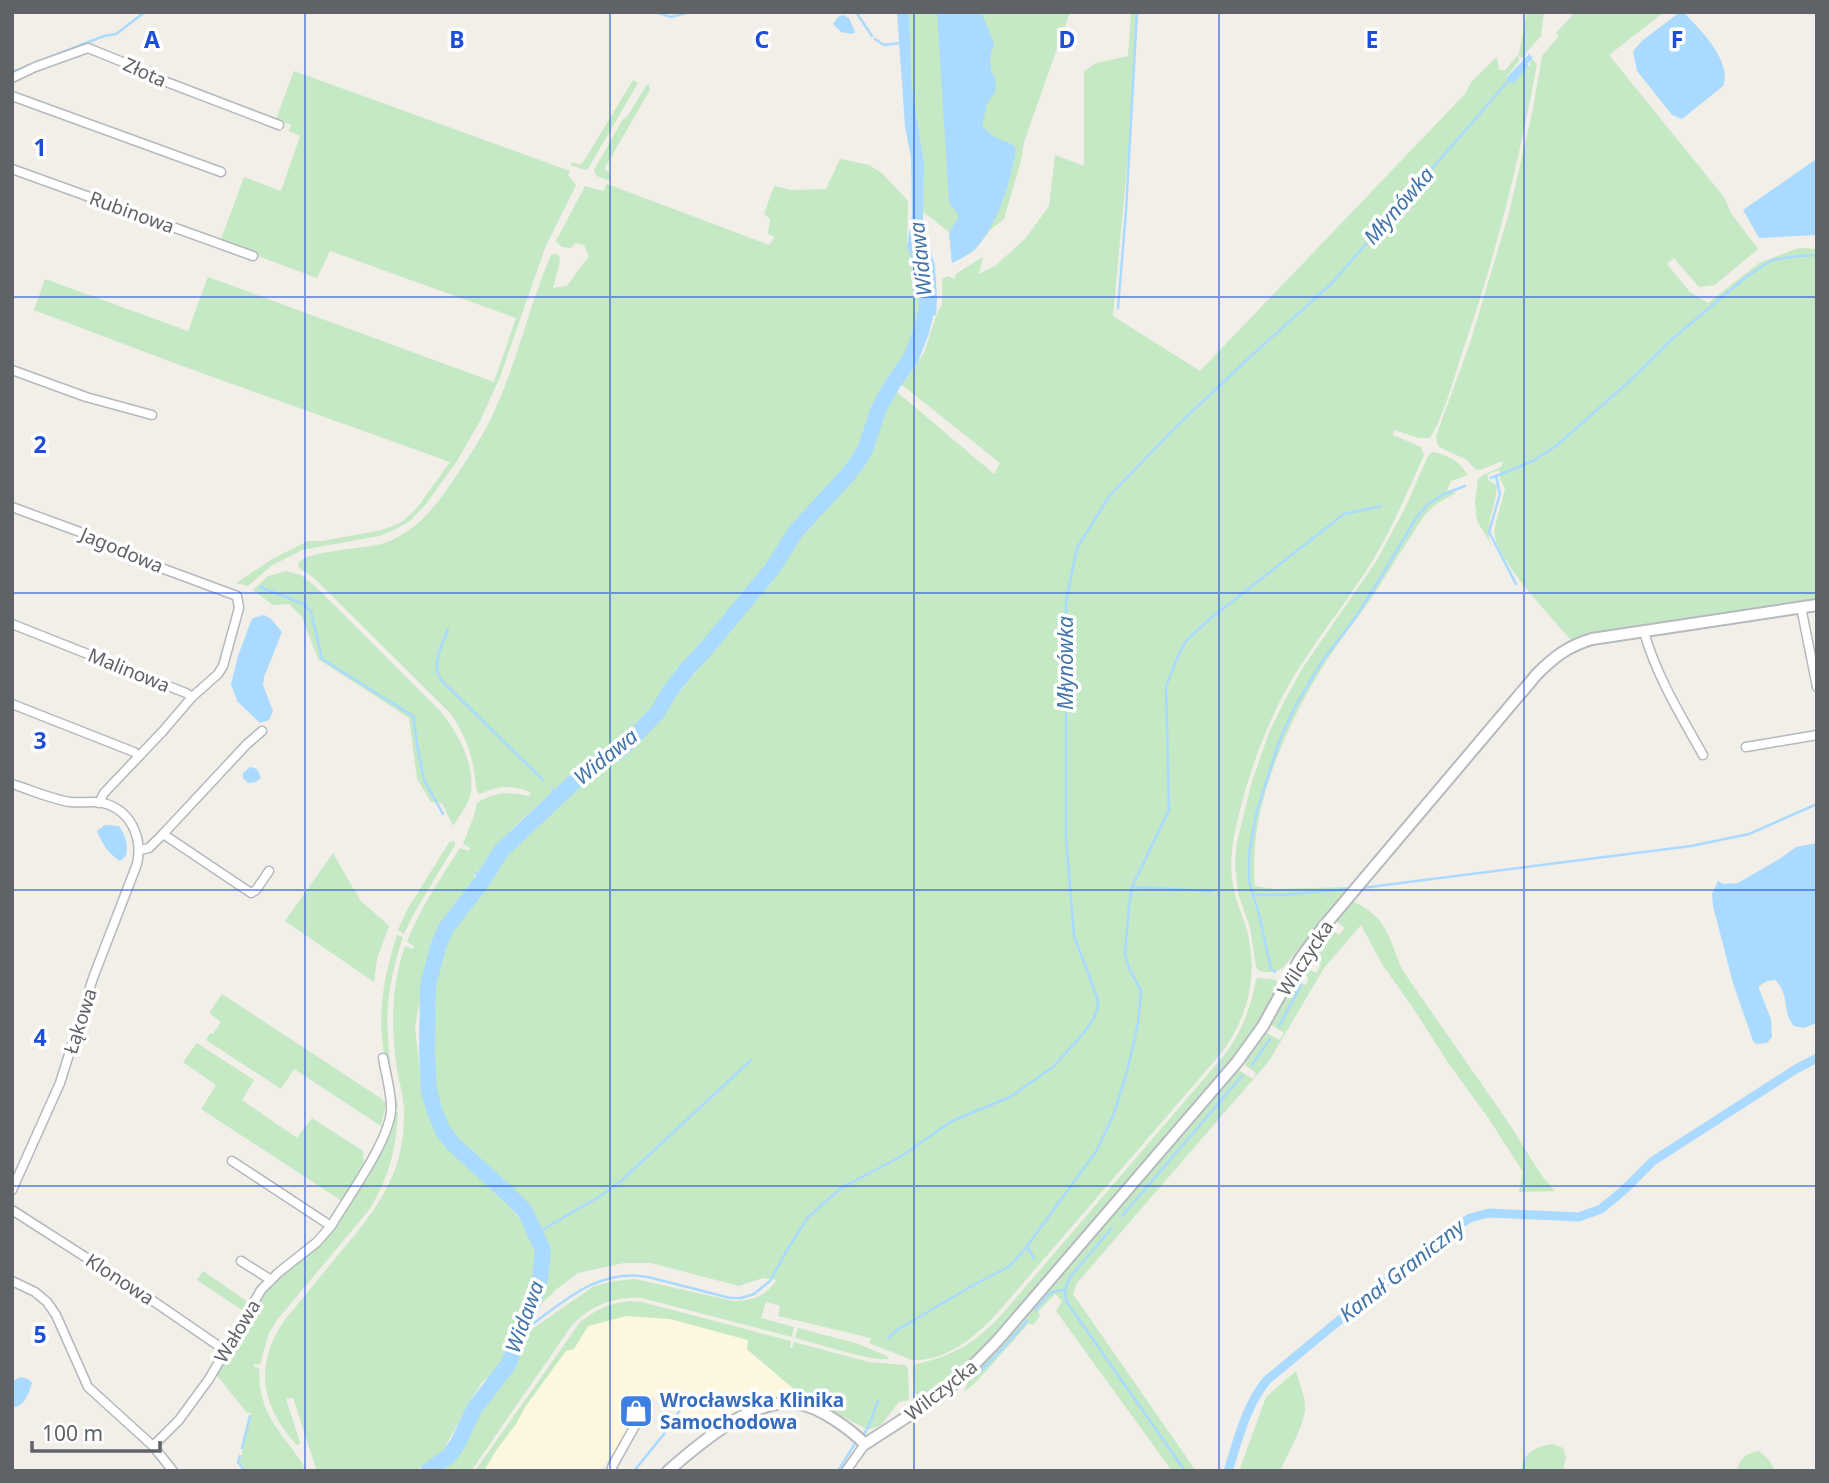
<svg xmlns="http://www.w3.org/2000/svg" width="1829" height="1483" font-family="'Noto Sans',sans-serif">
<style>
.commercial{fill:#fef7e0}
.green{fill:#c5e8c5}
.water{fill:#aadaff}
.lines{fill:none;stroke-linecap:round;stroke-linejoin:round}
.stream{stroke:#aadaff;stroke-width:2.5}
.canal{stroke:#aadaff;stroke-width:9}
.river{stroke:#aadaff;stroke-width:16}
.street-casing{stroke:#b5b8bc;stroke-width:11}
.secondary-casing{stroke:#b6babf;stroke-width:14}
.street{stroke:#fff;stroke-width:8}
.secondary{stroke:#fff;stroke-width:10}
.grid{fill:none;stroke:#1d4ed8;stroke-width:2;stroke-opacity:0.55}
.labels{text-anchor:middle;stroke-width:7;stroke-linejoin:round;paint-order:stroke}
.street-label{font-size:19px;fill:#5f6368;stroke:#fff}
.shop-label{font-size:19px;font-weight:bold;fill:#366cbe;stroke:#fff;text-anchor:start}
.water-label{font-size:21px;font-style:italic;fill:#4174aa;stroke:#fff}
.grid-label{font-size:23px;text-anchor:middle;font-weight:bold;fill:#1d4ed8;stroke:#fff;stroke-width:7;stroke-linejoin:round;paint-order:stroke}
</style>
<rect width="100%" height="100%" fill="#f1efe8"/>
<polygon class="commercial" points="626,1316 670,1319 748,1340 747,1350 796,1391 777,1395 725,1421 709,1433 648,1394 618,1447 599,1471 484,1471 497,1449 516,1424 525,1407 566,1351 574,1349 588,1326"/>
<g class="green">
<polygon points="909,12 1070,12 1024,142 1021,160 1004,219 991,229 975,250 952,263 949,232 923,212 924,164 912,88"/>
<path d="M1131,12H1137L1129,145L1113,316L1200,371L1465,94L1472,81L1497,57L1499,70H1505L1519,54L1527,12H1544L1541,36L1526,53L1524,59L1519,56L1518,58L1520,60L1506,77L1513,83L1529,66H1531L1529,64L1532,59L1537,64C1519,162 1495,259 1462,353C1454,378 1443,418 1430,438H1419L1394,430L1393,435L1421,447L1424,455C1408,491 1393,526 1373,560C1351,596 1324,629 1301,665C1273,707 1254,757 1241,806C1235,830 1229,854 1232,879C1234,897 1242,913 1247,930C1258,973 1249,1015 1223,1051L1000,1310C978,1335 947,1362 912,1360L869,1343L871,1338L778,1316L780,1306L766,1302L761,1318L794,1327L792,1337L642,1298C613,1296 589,1306 570,1328L471,1471H440L450,1463L492,1393L505,1378L525,1334L594,1286L615,1281L635,1279L733,1301C751,1301 767,1296 776,1280L763,1278L739,1286L651,1263H624L578,1273L558,1288L536,1309L548,1271L549,1251L544,1234L531,1212L512,1188L457,1139L442,1117L435,1097L430,1034L436,1008L434,984L445,940L492,879L506,855L586,781L637,743L670,704L780,566L809,524L855,477L872,453L883,414L897,392L994,474L1000,463L902,385L924,353L936,316L942,304V279L949,276L954,279L957,273L983,257L979,274L995,266L1025,239L1049,206L1055,155L1084,166V71L1096,63L1128,56Z"/>
<path d="M1570,12H1664L1609,55L1724,197L1731,213L1758,249L1715,285L1699,287L1674,258L1667,264L1690,292L1708,303L1759,263L1798,248L1817,249V599L1570,639C1552,618 1498,561 1495,536C1493,523 1503,502 1505,488L1500,480V470L1490,473L1487,476L1489,481L1497,485C1497,505 1482,528 1492,546L1477,521L1475,503L1478,479L1481,476L1501,467L1503,461L1480,470L1475,469L1467,460L1439,447L1437,443L1436,436L1470,343L1509,213L1533,109L1542,56L1559,36L1556,33L1573,15Z"/>
<polygon points="294,71 570,171 568,175 576,185 545,248 500,377 480,421 457,461 426,504 410,521 394,530 379,536 302,550 271,566 248,586 236,583 274,558 308,541 322,541 382,530 402,522 417,508 450,462 174,363 34,310 45,279 188,331 208,277 494,382 516,318 330,251 317,278 220,242 244,177 281,191 300,136 289,131 291,125 276,119"/>
<polygon points="633,80 638,83 589,167 586,170 571,165 572,162 580,165 584,161"/>
<polygon points="649,84 650,90 604,169 608,172 611,178 608,180 597,176 594,170 623,119 627,117 646,86"/>
<path d="M840,159L869,165L882,173L908,201L907,246L918,279L922,298L921,308L908,350L886,379L878,394L856,454L852,456L845,468L824,492L803,512L774,554L705,640L674,674L649,711L614,748L560,785L518,823L497,847L480,873L477,871L475,873L473,884L443,921L433,939L427,960L415,1027L422,1092L431,1118L451,1151L503,1198L526,1227L536,1251L537,1270L529,1296L500,1364L492,1375L482,1382L468,1404L443,1451L415,1471H317L293,1398L286,1399L300,1442L299,1445H297C259,1405 254,1361 287,1317C304,1296 321,1276 338,1255C377,1209 406,1173 404,1109C403,1093 398,1078 396,1062C391,1022 392,984 405,946L413,949L414,946L407,942C420,908 441,878 460,848L469,851L470,848L463,844L474,816L477,803C495,791 510,792 529,796L531,793C513,784 498,786 480,794L477,792C473,759 470,743 451,714L313,577L299,568L298,563C308,550 366,549 385,543C393,540 401,535 409,530C428,517 441,498 454,479C470,455 486,432 497,405C519,356 530,303 551,255L555,254L559,255L560,261L553,288L567,286L589,256L584,245L575,243L571,248L562,247L556,241L585,186L603,191L607,184L769,245L775,237L768,234L770,219L764,214L774,186L791,190L826,189Z"/>
<path d="M1434,452C1452,458 1457,459 1468,475L1451,481L1447,490L1456,493C1449,497 1440,501 1433,507C1424,514 1417,527 1411,536C1399,554 1388,573 1376,591C1361,615 1342,636 1327,660C1287,722 1247,811 1255,886L1274,889L1348,887L1283,968C1275,972 1266,974 1258,970L1256,966L1250,928L1238,893L1235,864L1237,842L1252,781L1270,730L1285,700L1302,669L1377,560L1404,510L1429,454Z"/>
<path d="M286,571L301,575L317,588L441,712C459,733 480,774 468,802C464,810 458,818 453,826L442,803L431,802L417,779L409,718L318,659L302,617L289,604L273,605L253,590L268,576Z"/>
<polygon points="450,841 455,842 455,845 413,915 404,934 398,930 407,910"/>
<polygon points="333,853 360,900 389,926 377,959 374,982 285,921"/>
<path d="M1354,902C1390,919 1388,939 1403,971L1508,1122L1542,1176L1555,1191L1519,1192L1523,1172L1489,1119L1449,1064L1413,1008L1382,964L1361,925L1324,968L1269,1061L1077,1283L1073,1294L1196,1471H1172L1056,1311L1062,1301L1055,1294L1038,1312L1040,1316L1033,1325L1029,1323L977,1381L964,1392L969,1378L1008,1338L1237,1069L1253,1079L1256,1073L1245,1065L1246,1060L1265,1032L1280,1040L1284,1033L1271,1025V1022L1295,978L1296,981L1306,985L1308,980L1307,976L1298,971L1301,968L1304,967L1316,973L1321,965L1309,959C1310,949 1322,936 1331,929L1339,935L1345,928L1336,921L1349,903Z"/>
<path d="M397,935L403,937C392,969 385,1004 388,1038C389,1062 394,1085 398,1108L393,1109C391,1085 384,1061 382,1038C379,1003 386,968 397,935Z"/>
<path d="M1258,978C1265,979 1275,977 1279,984L1262,1020L1247,1041L1028,1300L966,1365L947,1381L929,1393L924,1392L925,1397H920L915,1393L913,1367L916,1364C954,1356 977,1342 1003,1313L1226,1053C1242,1031 1251,1007 1256,980Z"/>
<polygon points="222,994 382,1099 386,1104 381,1126 294,1069 281,1089 206,1040 210,1033 213,1034 221,1022 209,1013"/>
<polygon points="197,1043 254,1080 242,1100 297,1138 312,1118 363,1151 364,1164 342,1201 201,1109 216,1085 183,1062"/>
<path d="M394,1112H398C396,1151 389,1177 369,1210L277,1320L269,1333L260,1364H254V1367L259,1368C259,1420 283,1431 307,1471H247L240,1462L251,1414L249,1412L247,1413L216,1374L258,1303L275,1279L316,1248L362,1183L383,1149L392,1130Z"/>
<polygon points="203,1271 251,1304 245,1312 197,1280"/>
<path d="M630,1301L641,1302L661,1307L791,1341L790,1348H792L794,1342L869,1362L905,1365L908,1368L909,1400L899,1402L881,1425L868,1430L796,1391L747,1349L748,1340L670,1319L626,1316L588,1326L574,1349L566,1351L525,1407L516,1424L497,1449L484,1471H475L580,1322C595,1310 610,1303 630,1301Z"/>
<path d="M798,1328L859,1344L887,1356L889,1359C872,1362 816,1343 795,1338Z"/>
<path d="M1296,1371C1299,1383 1306,1397 1305,1409C1304,1426 1287,1455 1280,1471H1239L1266,1397Z"/>
<path d="M1553,1444L1563,1448L1566,1457L1563,1471H1521C1522,1453 1537,1446 1553,1444Z"/>
<path d="M1759,1451C1766,1457 1773,1462 1774,1471H1737C1740,1458 1746,1453 1759,1451Z"/>
</g>
<g class="water">
<polygon points="897,12 909,12 912,88 924,164 923,221 935,266 937,298 936,316 921,308 922,298 918,279 907,246 912,215 911,157 905,127"/>
<path d="M937,12H981L994,43L990,57L991,70L996,80L995,92L987,104L982,126C988,132 994,137 1001,140C1008,143 1011,143 1016,148C1012,178 997,227 975,249C969,255 960,259 952,263L949,232L959,217L949,202Z"/>
<path d="M1680,12H1683C1699,28 1733,62 1723,86L1682,119L1672,115L1637,71L1633,51L1643,40Z"/>
<polygon points="843,15 849,18 855,32 852,34 841,32 833,24 838,17"/>
<polygon points="1529,54 1533,58 1527,64 1529,66 1513,84 1506,78"/>
<polygon points="1815,160 1817,160 1817,235 1759,238 1743,210"/>
<polygon points="264,615 271,619 282,632 264,677 263,685 273,711 269,720 260,723 237,701 231,684 238,656 251,621 253,618"/>
<polygon points="250,767 257,769 261,778 256,782 248,783 243,778 243,773"/>
<path d="M105,825L119,826C126,836 128,844 126,856L120,861C108,853 102,844 97,831Z"/>
<path d="M1817,843V1023L1804,1028L1794,1026C1781,1012 1791,995 1775,980L1767,981L1759,986V989L1771,1019L1772,1037L1767,1043L1756,1044L1753,1041L1733,983L1713,906L1712,894L1718,881L1723,884L1738,883L1781,858L1796,847Z"/>
<path d="M21,1377L28,1379L32,1383C29,1393 24,1408 12,1407V1381Z"/>
</g>
<g class="lines">
<g class="stream">
<polyline points="656,12 671,17 690,12"/>
<polyline points="856,12 872,36"/>
<polyline points="875,39 884,45 900,43"/>
<polyline points="12,72 104,36 116,34 145,12"/>
<polyline points="1118,308 1126,211 1137,12"/>
<polyline points="1496,476 1500,494 1489,532 1516,584"/>
<polyline points="1491,478 1533,461 1556,446 1633,378 1671,340 1746,277 1772,260 1799,256 1817,255"/>
<polyline points="260,587 304,604 311,612 322,659 413,716 418,750 424,780 443,814"/>
<path d="M448,629C442,646 430,665 442,681L543,780"/>
<polyline points="552,789 558,797"/>
<polyline points="476,873 482,881"/>
<polyline points="1132,887 1212,891"/>
<polyline points="1362,888 1691,846 1749,834 1817,804"/>
<polyline points="1253,895 1284,895 1346,889"/>
<polyline points="1275,972 1271,969 1259,914 1249,881 1249,855 1256,814 1280,739 1297,703 1323,660 1353,621 1378,582 1416,518 1428,504 1444,494 1465,486"/>
<polyline points="1279,1026 1300,987 1302,978 1299,976"/>
<polyline points="1252,1065 1270,1039"/>
<polyline points="1122,1216 1242,1076"/>
<polyline points="1112,1228 1070,1277 1065,1290 1066,1301 1185,1471"/>
<polyline points="537,1233 602,1195 622,1180 751,1060"/>
<polyline points="1027,1247 1034,1258"/>
<path d="M1035,1310C1045,1299 1049,1289 1065,1290"/>
<path d="M522,1332C560,1305 597,1267 648,1277L730,1298H741L754,1294L770,1281L787,1250L808,1217L841,1188L900,1157L952,1121L1010,1097L1053,1067L1082,1035L1094,1018L1098,1006L1097,997L1074,936L1066,838V601L1077,548L1110,495L1179,424L1251,356L1332,283L1510,79"/>
<polyline points="888,1338 897,1330 970,1287 1010,1266 1025,1249 1097,1150 1113,1116 1127,1072 1138,1023 1141,991 1129,968 1125,954 1129,906 1132,887 1169,810 1166,686 1179,654 1187,640 1211,618 1344,514 1381,506"/>
<polyline points="974,1377 993,1359 1027,1321"/>
<path d="M864,1434C871,1424 873,1413 878,1401"/>
<polyline points="242,1448 250,1416"/>
<polyline points="240,1456 238,1462 245,1471"/>
<polyline points="634,1471 664,1434 686,1401"/>
<polyline points="838,1471 856,1442"/>
</g>
<path class="canal" d="M1228,1471C1238,1440 1246,1405 1267,1380L1439,1238L1470,1218L1489,1213L1579,1217L1601,1209L1624,1190L1653,1161L1796,1069L1817,1058"/>
<polyline class="river" points="428,1471 449,1456 458,1443 474,1409 508,1365 533,1303 540,1279 543,1250 525,1211 507,1193 453,1144 443,1131 435,1112 429,1091 427,1053 428,985 439,944 446,928 481,883 501,851 573,783 625,746 657,713 670,691 688,668 705,650 772,569 796,531 846,477 857,463 865,450 879,408 892,385 911,358 921,332 927,308 926,290"/>
<g class="street-casing">
<g id="street">
<polyline points="12,78 35,67 88,48 130,65 143,73 279,125"/>
<polyline points="12,96 221,172"/>
<polyline points="12,169 253,256"/>
<polyline points="12,370 86,397 152,415"/>
<polyline points="12,507 80,532 137,559 237,596 239,608 223,666 218,674 192,697"/>
<polyline points="1801,607 1817,687"/>
<polyline points="12,624 186,693 192,697 163,731 104,793 99,803"/>
<path d="M1644,632C1656,675 1681,716 1703,755"/>
<polyline points="12,704 134,752 139,756"/>
<polyline points="1746,747 1817,735"/>
<path d="M12,784C31,790 51,799 70,802C81,803 93,801 103,803C131,810 143,838 137,864L93,978L60,1083L12,1190"/>
<polyline points="163,834 251,893 256,890 269,871"/>
<polyline points="140,850 149,848 163,834 247,744 262,731"/>
<polyline points="12,1210 143,1294 226,1351"/>
<path d="M331,1226C348,1197 388,1143 391,1111C392,1094 386,1075 383,1058"/>
<polyline points="241,1261 271,1280"/>
<polyline points="12,1281 35,1292 47,1302 56,1315 88,1387 153,1446 173,1471"/>
<polyline points="153,1446 179,1420 209,1379 261,1290 278,1273 317,1242 331,1226 232,1161"/>
<polyline points="611,1471 613,1465 646,1406"/>
<polyline points="846,1471 865,1444"/>
</g>
</g>
<g class="secondary-casing">
<path id="secondary" d="M668,1471C700,1443 755,1395 800,1404C821,1408 850,1429 865,1444L936,1398L962,1377L998,1340L1237,1062L1263,1026L1300,959L1325,925L1537,674C1554,657 1568,646 1592,639L1817,605"/>
</g>
<use href="#street" class="street"/>
<use href="#secondary" class="secondary"/>
</g>
<path class="grid" d="M305,12V1471M610,12V1471M914,12V1471M1219,12V1471M1524,12V1471M12,297H1817M12,593H1817M12,890H1817M12,1186H1817"/>
<defs>
<g id="shop-square" transform="scale(1.75)"><rect x="-9" y="-9" width="18" height="18" rx="4" fill="#3f7fe0" stroke="#fff"/><path d="M-5-2.5h2.3a2.7 3.5 0 0 1 5.4 0H5L5.5 6h-11ZM-1.5-2.5h3a1.5 2.3 0 0 0-3 0Z" fill="#fff"/></g>
</defs>
<g fill-rule="evenodd">
<use href="#shop-square" x="636" y="1411"/>
</g>
<g class="labels">
<g class="street-label">
<text transform="translate(145 72) rotate(24)" y="7">Złota</text>
<text transform="translate(132 212) rotate(20)" y="7">Rubinowa</text>
<text transform="translate(122 550) rotate(23)" y="7">Jagodowa</text>
<text transform="translate(129 670) rotate(22)" y="7">Malinowa</text>
<text transform="translate(1305 958) rotate(-57)" y="7">Wilczycka</text>
<text transform="translate(80 1021) rotate(-72)" y="7">Łąkowa</text>
<text transform="translate(120 1279) rotate(33)" y="7">Klonowa</text>
<text transform="translate(237 1331) rotate(-59)" y="7">Wałowa</text>
<text transform="translate(941 1390) rotate(-38)" y="7">Wilczycka</text>
</g>
<g class="shop-label">
<text x="660" y="1407">Wrocławska Klinika<tspan x="660" dy="22">Samochodowa</tspan></text>
</g>
<g class="water-label">
<text transform="translate(1399 206) rotate(-49)" y="7">Młynówka</text>
<text transform="translate(921 259) rotate(-96)" y="7">Widawa</text>
<text transform="translate(1066 663) rotate(-90)" y="7">Młynówka</text>
<text transform="translate(606 757) rotate(-39)" y="7">Widawa</text>
<text transform="translate(1402 1271) rotate(-38)" y="7">Kanał Graniczny</text>
<text transform="translate(525 1317) rotate(-70)" y="7">Widawa</text>
</g>
</g>
<g class="grid-label">
<text x="152" y="48">A</text>
<text x="457" y="48">B</text>
<text x="762" y="48">C</text>
<text x="1067" y="48">D</text>
<text x="1372" y="48">E</text>
<text x="1677" y="48">F</text>
<text x="40" y="156">1</text>
<text x="40" y="453">2</text>
<text x="40" y="749">3</text>
<text x="40" y="1046">4</text>
<text x="40" y="1343">5</text>
</g>
<rect width="1829" height="1483" fill="none" stroke="#5f6368" stroke-width="28"/>
<path d="M32 1441v10h128v-10" fill="none" stroke="#5f6368" stroke-width="3.5"/>
<text x="42" y="1441" font-size="21" fill="#5f6368" stroke="#ffffff" stroke-width="5" paint-order="stroke">100 m</text>
</svg>
